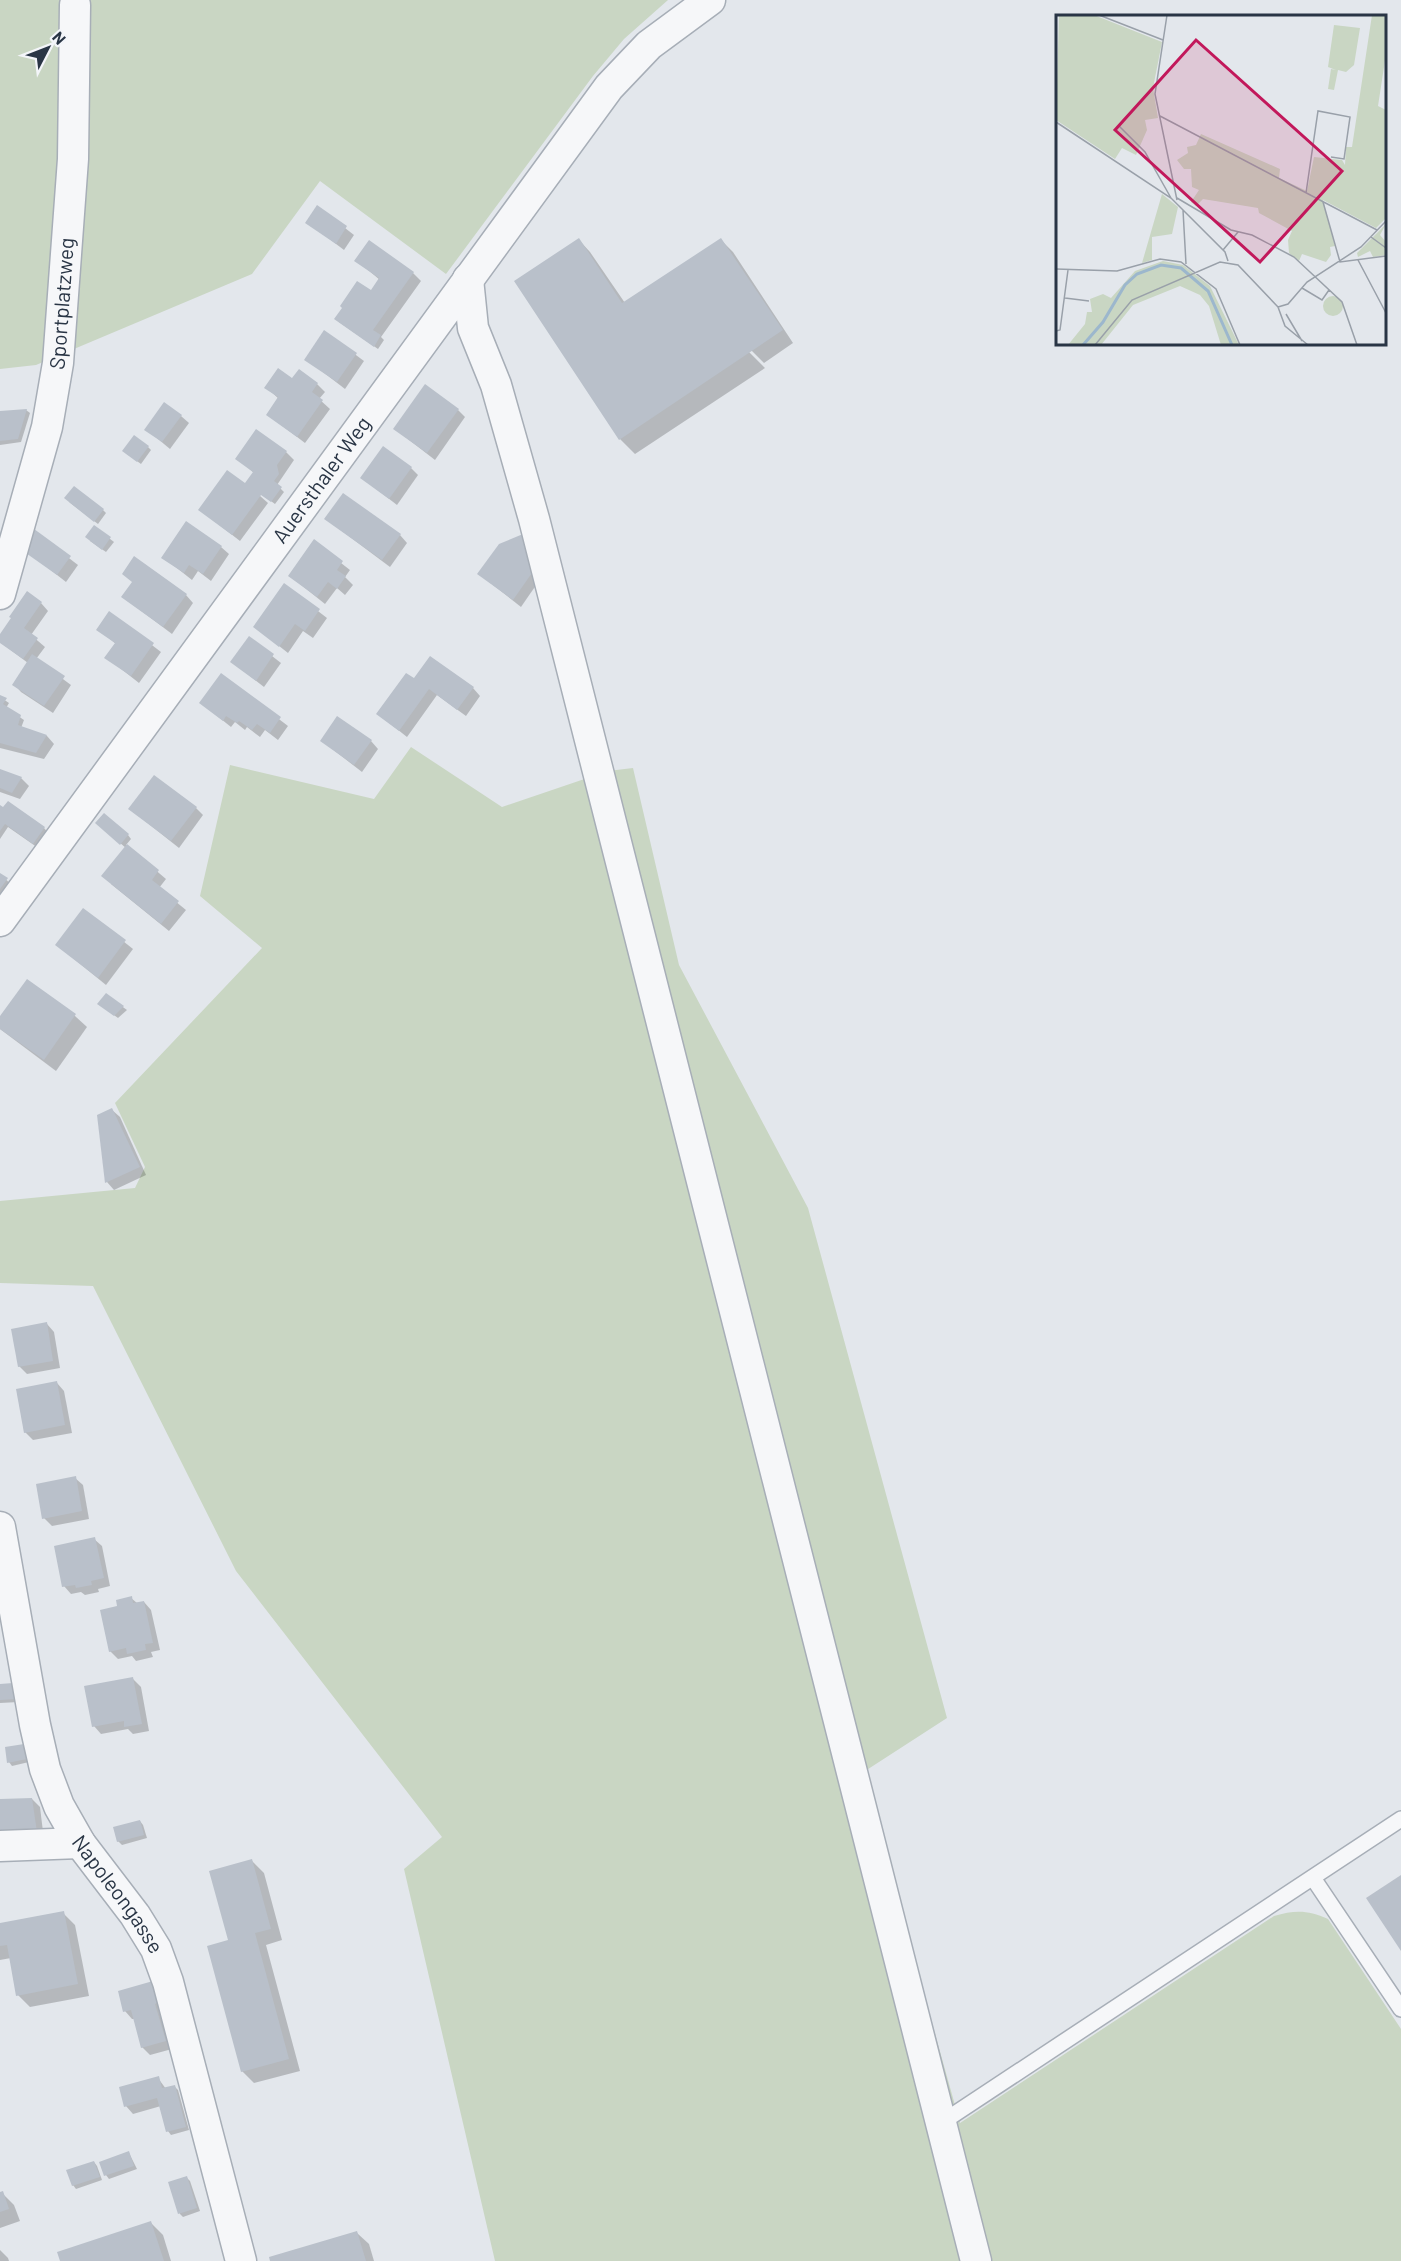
<svg xmlns="http://www.w3.org/2000/svg" width="1401" height="2261" font-family="Barlow,sans-serif">
<style>
.green{fill:#c9d6c3}
.shadow{fill:#0003}
.building{fill:#b9c0ca}
.lines{fill:none;stroke-linecap:round;stroke-linejoin:round}
.lane-casing{stroke:#a7aeb7;stroke-width:18}
.street-casing{stroke:#a7aeb7;stroke-width:33}
.lane{stroke:#f6f7f9;stroke-width:15}
.street{stroke:#f6f7f9;stroke-width:30}
.labels{text-anchor:middle;stroke-width:5;stroke-linejoin:round;paint-order:stroke}
.street-label{font-size:21px;fill:#293545;stroke:#f3f5f9}
.inset-river{fill:none;stroke:#9cb7cd;stroke-width:3}
.inset-road{fill:none;stroke:#99a0a9;stroke-width:1.5}
.view{fill:#c2185b;fill-opacity:0.15;stroke:#c2185b;stroke-width:3}
.inset-edge{fill:none;stroke:#293545;stroke-width:3}
</style>
<rect width="100%" height="100%" fill="#e3e7ec"/>
<g class="green">
<polygon points="0,0 668,0 624,39 593,76 446,274 320,181 252,274 36,365 0,369"/>
<path d="M411,747L502,807L608,771L633,768L679,965L808,1208L947,1718L862,1773L960,2123L1274,1916C1295,1910 1308,1910 1328,1919L1401,2029V2261H495L404,1869L442,1837L236,1571L93,1286L0,1283V1201L135,1188L145,1167L115,1103L262,948L200,896L230,765L374,799Z"/>
</g>
<g class="shadow">
<polygon points="318,207 354,235 344,250 307,222"/>
<polygon points="579,240 590,252 625,303 721,240 733,252 793,343 764,363 747,346 745,348 765,368 635,454 620,439"/>
<polygon points="356,260 413,273 421,281 381,337 384,340 378,349 339,322 371,293 380,280"/>
<polygon points="325,332 364,361 345,389 306,359"/>
<polygon points="293,380 317,384 325,392 319,399 330,409 305,443 268,415 279,399 266,387"/>
<polygon points="26,410 30,413 21,442 0,445 0,427"/>
<polygon points="458,410 465,417 435,460 395,429"/>
<polygon points="181,416 189,423 170,449 146,429"/>
<polygon points="148,447 151,450 141,464 127,454"/>
<polygon points="286,452 294,460 277,485 284,492 275,504 261,494 259,495 268,503 240,541 200,510 251,489 254,473 237,458"/>
<polygon points="411,468 418,475 397,505 362,478"/>
<polygon points="69,502 103,510 106,513 98,524"/>
<polygon points="326,519 400,535 407,543 390,567"/>
<polygon points="95,527 114,542 106,552 90,541"/>
<polygon points="31,529 78,565 66,582 25,550"/>
<polygon points="314,542 350,570 345,577 353,585 345,595 337,588 325,604 290,576"/>
<polygon points="500,545 541,578 521,607 479,574"/>
<polygon points="221,547 229,554 211,581 198,571 192,580 163,557"/>
<polygon points="284,585 327,618 313,638 303,631 288,653 255,627"/>
<polygon points="186,595 193,603 172,634 123,597"/>
<polygon points="41,603 48,611 31,635 45,647 36,659 71,685 53,713 21,692 14,684 28,663 0,642 0,636"/>
<polygon points="110,613 161,652 139,683 106,657 116,644 98,629"/>
<polygon points="249,638 281,663 264,687 232,662"/>
<polygon points="221,675 288,726 278,740 265,730 260,737 247,727 245,730 235,722 231,727 201,703"/>
<polygon points="421,683 473,688 480,696 466,716 437,695 407,737 378,714"/>
<polygon points="0,697 9,703 6,708 24,720 21,728 47,736 54,744 44,759 0,748"/>
<polygon points="322,741 371,741 378,749 362,772"/>
<polygon points="0,771 21,778 29,786 20,799 0,792"/>
<polygon points="0,807 44,828 51,836 41,850 8,827 0,839"/>
<polygon points="196,808 203,815 179,848 130,809"/>
<polygon points="101,827 128,835 131,839 126,845 166,879 159,888 186,910 169,931 111,884 126,848"/>
<polygon points="0,874 14,887 0,907"/>
<polygon points="84,910 133,949 106,985 57,945"/>
<polygon points="27,981 75,1016 87,1027 56,1071 0,1029 0,1019"/>
<polygon points="106,995 127,1010 118,1018 103,1007"/>
<polygon points="112,1110 120,1117 146,1175 114,1190 107,1182"/>
<polygon points="47,1324 54,1332 60,1368 27,1374 19,1366"/>
<polygon points="57,1383 64,1391 72,1433 33,1440 25,1432"/>
<polygon points="75,1478 83,1485 89,1519 52,1526 44,1518"/>
<polygon points="94,1539 102,1546 110,1586 98,1589 99,1592 85,1595 81,1592 71,1594 64,1586"/>
<polygon points="131,1598 137,1603 144,1602 151,1610 160,1650 151,1652 153,1657 136,1661 132,1656 118,1659 110,1651 119,1607"/>
<polygon points="133,1679 141,1687 149,1731 133,1734 128,1729 101,1734 94,1726"/>
<polygon points="0,1685 19,1702 0,1703"/>
<polygon points="24,1745 27,1749 29,1762 12,1766 9,1762"/>
<polygon points="32,1799 40,1807 44,1840 0,1822"/>
<polygon points="140,1821 143,1825 147,1838 122,1845 118,1841"/>
<polygon points="252,1861 264,1873 282,1940 266,1945 300,2071 254,2083 242,2071 230,1941"/>
<polygon points="63,1913 75,1925 89,1996 30,2007 18,1995 11,1958 0,1960 0,1925"/>
<polygon points="153,1983 172,2049 150,2055 142,2047 135,2019 132,2019 125,2011"/>
<polygon points="158,2078 166,2089 174,2086 178,2090 189,2130 171,2135 168,2131 161,2106 133,2114 126,2106"/>
<polygon points="129,2153 137,2169 109,2179 106,2175"/>
<polygon points="94,2162 97,2166 102,2180 76,2189 73,2185"/>
<polygon points="186,2177 190,2181 200,2211 183,2217 180,2214 170,2183"/>
<polygon points="2,2193 14,2205 20,2221 0,2228 0,2194"/>
<polygon points="151,2223 163,2235 171,2261 62,2261"/>
<polygon points="357,2233 369,2244 374,2261 272,2261"/>
<polygon points="0,2250 8,2258 9,2261 0,2261"/>
</g>
<g class="building">
<polygon points="317,205 347,226 336,244 305,223"/>
<polygon points="579,238 622,303 721,238 783,330 619,440 514,281"/>
<polygon points="369,240 414,272 373,330 381,335 374,347 334,319 342,308 340,306 357,281 371,290 379,278 354,261"/>
<polygon points="324,330 357,353 337,382 304,360"/>
<polygon points="278,368 292,378 299,369 318,383 312,392 323,400 297,437 266,415 278,397 264,388"/>
<polygon points="425,384 459,409 427,453 393,429"/>
<polygon points="164,402 182,415 162,442 144,430"/>
<polygon points="27,409 18,439 0,441 0,411"/>
<polygon points="256,429 287,451 277,465 279,474 274,481 282,487 271,502 261,495 232,535 198,510 227,470 245,483 253,472 235,459"/>
<polygon points="134,435 149,446 137,462 122,451"/>
<polygon points="383,446 412,467 389,499 360,478"/>
<polygon points="74,486 104,509 94,522 64,498"/>
<polygon points="343,493 401,534 382,560 324,519"/>
<polygon points="186,521 222,546 203,574 189,565 184,573 161,558"/>
<polygon points="94,525 111,537 102,550 85,537"/>
<polygon points="30,526 71,556 57,575 23,551"/>
<polygon points="523,534 534,570 513,600 477,574 499,544"/>
<polygon points="314,539 343,561 337,570 346,576 337,589 328,582 317,597 288,576"/>
<polygon points="134,556 187,594 163,627 121,597 132,582 122,574"/>
<polygon points="284,583 320,609 305,631 295,624 279,647 253,627"/>
<polygon points="27,591 42,602 24,628 38,638 23,659 0,643 0,634 11,618 9,617"/>
<polygon points="109,611 154,643 131,676 104,658 115,643 96,630"/>
<polygon points="249,636 274,654 256,681 230,662"/>
<polygon points="32,654 65,676 44,706 12,685"/>
<polygon points="430,656 474,687 457,710 429,689 399,731 376,714 406,673 414,678"/>
<polygon points="221,673 281,717 270,733 257,724 252,730 239,721 237,723 226,716 223,721 199,703"/>
<polygon points="0,695 7,698 3,704 21,715 18,725 47,735 36,753 0,743"/>
<polygon points="337,716 372,740 354,765 320,741"/>
<polygon points="0,769 22,777 12,793 0,788"/>
<polygon points="154,775 197,807 171,841 128,809"/>
<polygon points="8,801 45,827 33,844 5,824 0,831 0,805 3,807"/>
<polygon points="104,813 129,834 120,845 95,823"/>
<polygon points="127,844 159,870 152,880 179,901 161,924 101,876"/>
<polygon points="0,873 8,878 0,889"/>
<polygon points="83,908 126,940 98,978 55,945"/>
<polygon points="27,979 76,1014 44,1060 0,1029 0,1016"/>
<polygon points="106,993 124,1006 114,1016 97,1004"/>
<polygon points="112,1108 140,1167 105,1183 97,1115"/>
<polygon points="47,1322 53,1361 18,1367 11,1329"/>
<polygon points="57,1381 65,1425 24,1433 16,1389"/>
<polygon points="76,1476 82,1511 42,1519 36,1484"/>
<polygon points="95,1537 104,1578 91,1581 92,1585 76,1588 75,1585 62,1587 54,1546"/>
<polygon points="132,1596 133,1603 144,1601 153,1643 145,1644 146,1650 127,1654 126,1648 109,1652 100,1610 117,1606 116,1600"/>
<polygon points="133,1677 142,1724 124,1727 124,1721 92,1727 84,1686"/>
<polygon points="13,1683 16,1699 0,1700 0,1684"/>
<polygon points="24,1744 27,1759 7,1763 5,1747"/>
<polygon points="32,1798 37,1832 0,1834 0,1799"/>
<polygon points="140,1820 144,1835 117,1842 113,1827"/>
<polygon points="252,1859 271,1929 255,1933 289,2059 241,2072 207,1946 228,1940 209,1871"/>
<polygon points="1401,1875 1401,1951 1366,1898"/>
<polygon points="64,1911 78,1984 16,1996 7,1945 0,1946 0,1923"/>
<polygon points="153,1981 159,2002 155,2004 166,2041 141,2048 131,2010 123,2012 118,1991"/>
<polygon points="159,2076 162,2088 175,2085 186,2127 166,2132 157,2098 124,2107 119,2087"/>
<polygon points="129,2151 134,2166 104,2176 99,2162"/>
<polygon points="94,2161 100,2177 72,2186 66,2170"/>
<polygon points="187,2176 197,2208 178,2214 168,2182"/>
<polygon points="3,2191 9,2209 0,2212 0,2192"/>
<polygon points="151,2221 164,2261 60,2261 57,2252"/>
<polygon points="357,2231 366,2261 270,2261 269,2257"/>
</g>
<g class="lines">
<g class="lane-casing">
<g id="lane">
<polyline points="1313,1878 1401,2009"/>
<polyline points="941,2123 1401,1819"/>
</g>
</g>
<g class="street-casing">
<g id="street">
<polyline points="468,279 473,328 496,385 534,519 976,2261"/>
<path id="s1" d="M0,594L47,427L58,363L73,159L75,5"/>
<path id="s2" d="M0,921L609,87L649,45L710,0"/>
<path id="s3" d="M0,1527L35,1725L45,1769L59,1806L80,1843L135,1915L156,1949L168,1982L241,2261"/>
<polyline points="0,1846 80,1843"/>
</g>
</g>
<use href="#lane" class="lane"/>
<use href="#street" class="street"/>
</g>
<g class="labels">
<g class="street-label">
<text dy="7" stroke="none"><textPath href="#s1" startOffset="298">Sportplatzweg</textPath></text>
<text dy="7" stroke="none"><textPath href="#s2" startOffset="546">Auersthaler Weg</textPath></text>
<text dy="7" stroke="none"><textPath href="#s3" startOffset="392">Napoleongasse</textPath></text>
</g>
</g>
<g transform="translate(1056 15)">
<rect width="330" height="330" fill="#e3e7ec"/>
<path d="M3,0H38L106,27L97,73L102,103L89,105L91,115L80,140L66,133L59,144L0,105ZM316,0H330V39L322,91L330,95V203L320,213L267,185L279,231L274,232L275,240L270,247L246,239L243,246L233,238L232,225L236,216L203,198L202,193L147,184L140,191L135,187L143,175L136,172L135,154H128L121,145L132,138L131,132L140,130L145,119L224,154L223,163L251,176L258,142L286,145L289,150L290,132H296ZM278,10L304,13L298,50L290,57L282,55L278,75L272,74L275,54L280,55L272,52ZM106,179L122,192L116,219L96,222V245L86,248ZM330,209L324,220L330,227V240L317,242L314,236L302,242L301,238ZM107,246L127,250L154,271L183,330H165L153,291L144,280L124,271L77,290L45,330H12L29,309L31,297H36L34,284L47,279L55,283L79,256ZM267 291a10 10 0 1 1 20 0a10 10 0 1 1-20 0Z" fill="#c9d6c3"/>
<path class="inset-river" d="M27,330L47,307L69,270L81,259L105,250L125,253L152,276L176,330"/>
<path class="inset-road" d="M43,0L107,25M111,0L99,79L121,185M104,101L321,215M0,107L115,183L169,237L172,246M63,111L89,137L115,183M250,178L262,96L294,102L288,144L275,142M121,183L175,215L196,220L238,242L286,287L301,330M267,187L284,247L330,241M127,195L130,249M315,222L330,233M167,235L182,217M302,245L330,298M0,254L61,256L104,244L125,247L160,274L184,330M246,273L266,285L273,275M9,283L33,286M222,292L232,289L251,267L305,232L330,206M222,292L229,311L252,330M230,299L246,326M0,316L4,315L12,255M39,330L76,285L164,247L182,250L222,292"/>
<path class="view" d="M140,25L286,156L204,247L59,115Z"/>
<rect width="330" height="330" class="inset-edge"/>
</g>
<g transform="translate(48 48) rotate(48)" stroke="#f3f5f9" stroke-width="4.5" paint-order="stroke">
<path d="M0-4.5L10 22L0 15L-10 22Z" fill="#293545"/>
<text y="-9" font-size="16" font-weight="bold" text-anchor="middle" fill="#293545">N</text>
</g>
</svg>
